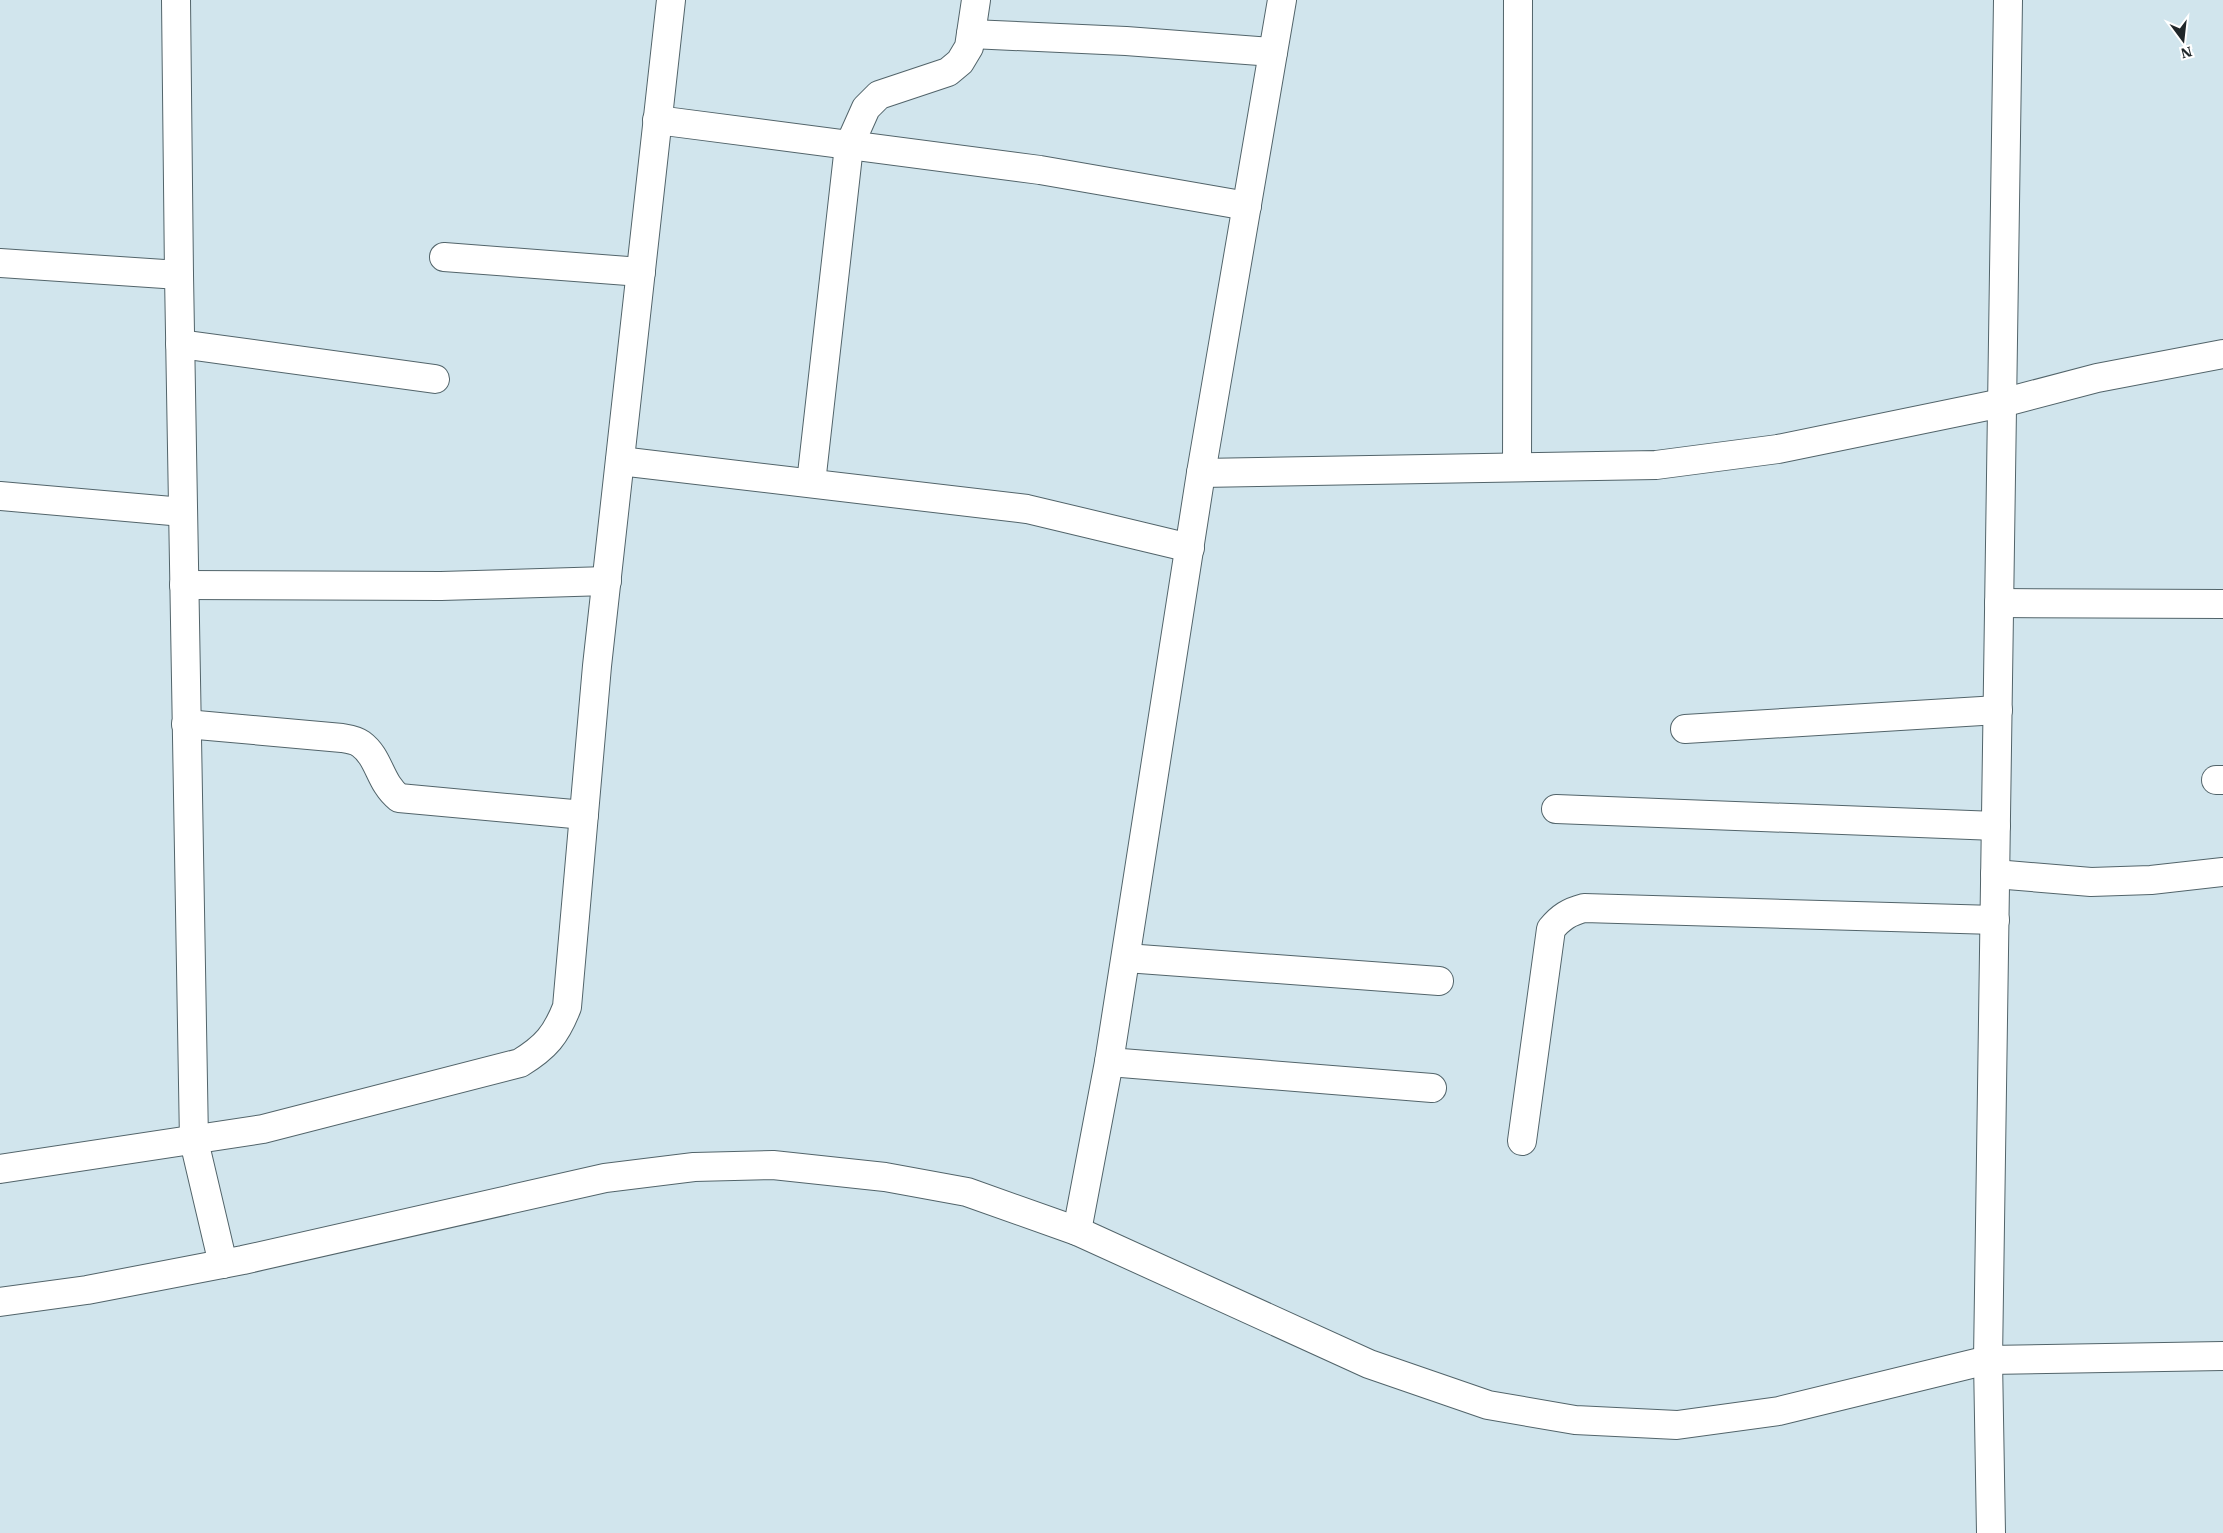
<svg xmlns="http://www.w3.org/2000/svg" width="2223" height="1533" font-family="'IBM Plex Serif',serif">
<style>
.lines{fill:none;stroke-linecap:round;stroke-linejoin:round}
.minor-casing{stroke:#52646a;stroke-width:30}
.minor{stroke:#fff;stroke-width:28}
</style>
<rect width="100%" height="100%" fill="#d1e5ed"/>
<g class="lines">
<g class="minor-casing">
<g id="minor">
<polyline points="176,0 179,275 194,1141 223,1264"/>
<polyline points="971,34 1126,41 1273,52"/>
<polyline points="657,120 1040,170 1247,206"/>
<polyline points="444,257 641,272"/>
<polyline points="0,263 179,275"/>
<polyline points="180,344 435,379"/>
<polyline points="620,461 1027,509 1190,548"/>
<polyline points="1517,467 1518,0"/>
<polyline points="1201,473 1656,465 1778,449 2002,403 2097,378 2223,354"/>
<polyline points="811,483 849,146 866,108 879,95 948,72 960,62 969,47 976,0"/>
<polyline points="0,496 183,512"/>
<polyline points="184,585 441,586 607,581"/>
<polyline points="1999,603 2223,604"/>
<path d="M186,724L342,738C348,739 356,740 361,744C380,758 379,782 399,798L584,815"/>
<polyline points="1685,729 1998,710"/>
<polyline points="2216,780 2223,780"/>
<polyline points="1556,809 1996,826"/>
<polyline points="1995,874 2091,882 2151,880 2223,872"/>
<polyline points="1126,958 1439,981"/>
<polyline points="1109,1062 1432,1088"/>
<path d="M1522,1141L1551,929C1561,917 1569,912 1584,908L1995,920"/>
<path d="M0,1169L263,1129L520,1063C546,1047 556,1035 567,1007L597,666L671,0"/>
<polyline points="1077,1231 1109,1062 1201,473 1282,0"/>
<polyline points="0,1302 87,1290 243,1260 605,1178 694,1167 773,1165 885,1177 967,1192 1077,1231 1369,1364 1488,1405 1575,1420 1677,1425 1779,1411 1988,1360 2223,1356"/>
<polyline points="1991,1533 1988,1360 2008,0"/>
</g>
</g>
<use href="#minor" class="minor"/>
</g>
<g transform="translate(2183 40) rotate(165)" stroke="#ffffff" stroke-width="4" paint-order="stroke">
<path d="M0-4L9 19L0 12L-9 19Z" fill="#1f2629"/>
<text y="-8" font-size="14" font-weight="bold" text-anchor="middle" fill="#1f2629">N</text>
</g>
</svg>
